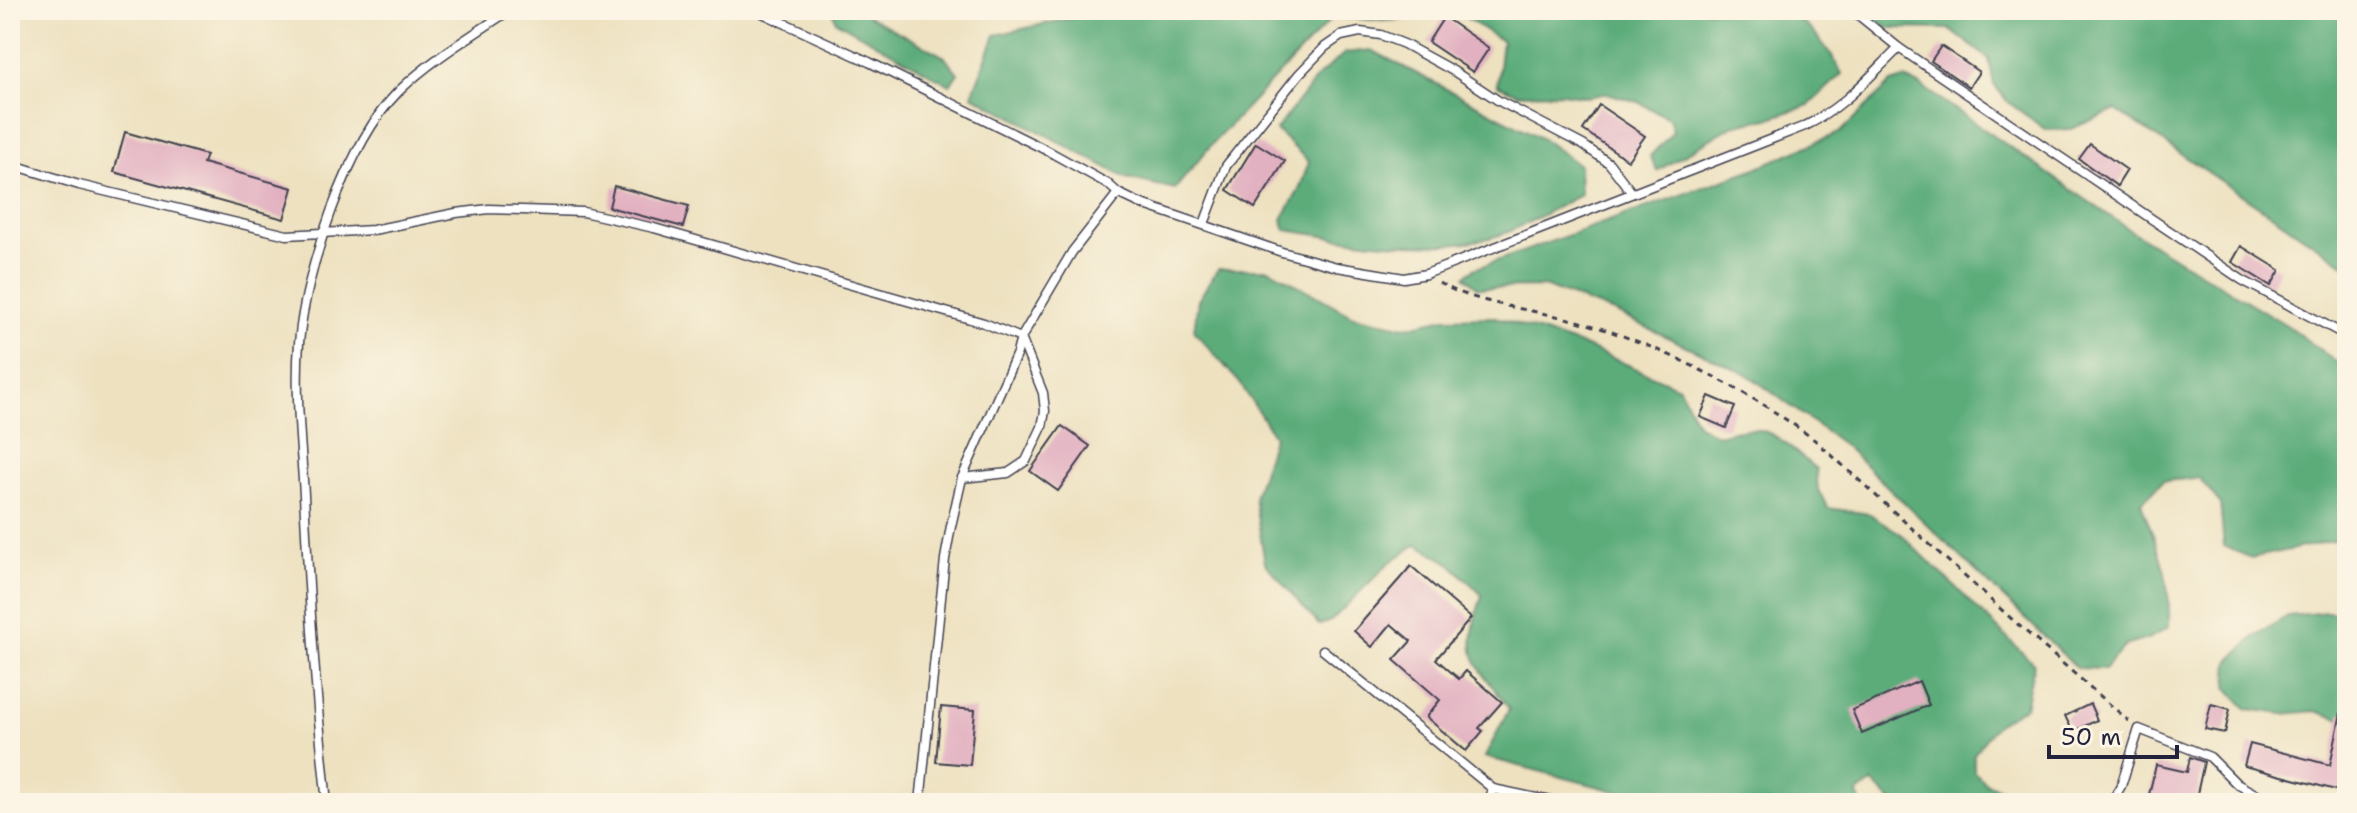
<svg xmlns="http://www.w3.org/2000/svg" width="2357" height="813" font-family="'Shantell Sans',sans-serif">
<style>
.forest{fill:#5bac7a;stroke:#3e675a;stroke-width:2}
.building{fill:#e2b1c1}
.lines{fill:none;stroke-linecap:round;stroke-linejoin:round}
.lane-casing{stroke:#403f4f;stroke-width:11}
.path{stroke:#403f4f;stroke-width:3;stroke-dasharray:6 6;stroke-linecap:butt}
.lane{stroke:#fff;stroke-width:8}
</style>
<rect width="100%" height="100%" fill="#fcf5e5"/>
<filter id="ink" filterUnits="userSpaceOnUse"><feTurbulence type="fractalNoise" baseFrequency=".0125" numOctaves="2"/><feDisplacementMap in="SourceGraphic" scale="16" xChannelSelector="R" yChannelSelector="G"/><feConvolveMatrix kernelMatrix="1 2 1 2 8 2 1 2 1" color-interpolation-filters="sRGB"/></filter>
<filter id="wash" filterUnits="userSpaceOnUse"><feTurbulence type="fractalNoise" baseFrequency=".006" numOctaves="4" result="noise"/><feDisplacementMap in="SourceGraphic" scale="32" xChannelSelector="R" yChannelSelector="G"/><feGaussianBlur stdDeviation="1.8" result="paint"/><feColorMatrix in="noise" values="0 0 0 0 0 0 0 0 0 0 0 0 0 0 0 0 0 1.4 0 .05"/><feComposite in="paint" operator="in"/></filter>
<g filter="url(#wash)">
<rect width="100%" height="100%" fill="#ede1c0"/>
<g class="forest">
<polygon points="832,10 861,10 870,17 945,57 958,73 950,85 836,21"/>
<path d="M1088,10H1431C1399,28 1367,17 1332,18L1211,145L1175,189L1126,178L972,95L995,35L1084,15Z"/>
<path d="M1454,10H1788C1812,28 1829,47 1842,74L1809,105L1773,117L1732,126L1657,171L1650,156L1673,132L1669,118L1638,102L1607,93L1588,97L1562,93L1518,94L1497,85L1502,41Z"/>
<polygon points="1862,10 2347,10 2347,266 2116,110 2071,129 2046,130 2008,102 1994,85 1989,59 1949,29 1889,28"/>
<path d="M1371,50L1543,139L1579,165L1580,195C1556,207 1532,222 1508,232C1449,256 1347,240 1286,230L1282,219L1299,190L1309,162L1276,130L1318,76L1345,53Z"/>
<path d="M1904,79L1920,85L2133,232L2288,326L2347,370V538L2251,558L2224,546L2220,503L2199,478L2163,481L2141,503C2159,551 2171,574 2169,627L2150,638L2125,646L2104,669L2077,668L1844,445L1748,375L1614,312L1546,287L1478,288L1465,276L1474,269L1751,170L1841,132L1891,83Z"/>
<path d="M1218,269H1269L1353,316L1406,327L1445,318L1495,317L1584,346L1679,387L1698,425L1718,435C1771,419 1776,438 1816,469L1818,490L1828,508L1870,514L1901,534L2034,664L2025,707L1998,723L1974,754V772L1987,784L2012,792L2000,803H1901L1890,800L1873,782L1858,793L1860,803H1661L1485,757L1509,709C1472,657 1463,660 1482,595L1451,564L1417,544L1389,563L1331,621L1319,625L1265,563L1254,497L1274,436L1240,383L1194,331L1198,300Z"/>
<polygon points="2327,612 2347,615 2347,721 2315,711 2283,714 2247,709 2227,687 2229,662 2256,635 2288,616"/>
</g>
<g id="blocks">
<g class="building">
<polygon points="1444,17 1489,48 1473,72 1428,42"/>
<polygon points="1941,46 1979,72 1969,87 1931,61"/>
<polygon points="1599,105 1645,136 1628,160 1583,130"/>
<polygon points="125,132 206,155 203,163 293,188 284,219 114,172"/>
<polygon points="1256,143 1285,161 1255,208 1227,190"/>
<polygon points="2090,144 2127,170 2117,186 2079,159"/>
<polygon points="614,186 689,206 683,227 609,207"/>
<polygon points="2241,246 2280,270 2271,286 2232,262"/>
<polygon points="1709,396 1735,407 1726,428 1700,417"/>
<polygon points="1062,426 1090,446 1058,491 1030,471"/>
<polygon points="1411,566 1471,618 1436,659 1459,679 1466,671 1502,702 1479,728 1483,731 1466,751 1426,717 1440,700 1394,660 1411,641 1391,624 1372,647 1354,631"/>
<polygon points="1919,681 1929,705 1862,734 1852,710"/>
<polygon points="2090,704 2097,720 2073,732 2065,716"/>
<polygon points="2211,704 2230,709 2225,733 2205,729"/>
<polygon points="941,707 975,710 970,765 936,762"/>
<polygon points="2341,713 2347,714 2347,793 2244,766 2250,744 2330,765"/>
<polygon points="2190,757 2204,762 2195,803 2147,803 2156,765 2187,772"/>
</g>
</g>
</g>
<g filter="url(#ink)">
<use href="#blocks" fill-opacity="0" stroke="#403f4f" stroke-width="2"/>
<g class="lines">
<g class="lane-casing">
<g id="lane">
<path d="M756,10L869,62L1050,152L1108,184L1118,193L1139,203L1282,252L1337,267L1404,278L1426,274L1805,126C1843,108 1869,77 1899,48"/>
<polyline points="1852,10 1899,48 2242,280 2347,336"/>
<polyline points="10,164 79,185 287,235 373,230 456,213 489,209 583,212 654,228 984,323 1021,338 1043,393 1045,411 1042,427 1026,461 1008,473 962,478"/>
<polyline points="1204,224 1226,166 1299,74 1325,47 1341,36 1360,32 1381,35 1404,44 1455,72 1499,101 1583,145 1609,163 1632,193"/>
<polyline points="1323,650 1493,789 1561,803"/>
<path d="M327,803C316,700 309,598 304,495C301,445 295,393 299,343C305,272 347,143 398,92C430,60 473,35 510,10"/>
<polyline points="920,803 945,559 951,526 962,478 1017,353 1021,338 1072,252 1118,193"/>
<polyline points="1488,803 1493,789"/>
<polyline points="2111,803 2121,786 2139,729 2210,757 2237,784 2272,803"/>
</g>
</g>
<path class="path" d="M1439,283C1478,305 1538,310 1581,322C1660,345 1752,392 1816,441L2015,622L2129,721"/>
<use href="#lane" class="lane"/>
</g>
</g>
<rect width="2357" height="813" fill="none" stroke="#fcf5e5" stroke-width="40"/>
<path d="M2049 745v12h128v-12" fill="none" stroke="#22223b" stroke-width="4"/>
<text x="2061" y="745" font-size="24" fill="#22223b" stroke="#fcf5e5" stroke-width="6" paint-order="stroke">50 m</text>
</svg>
